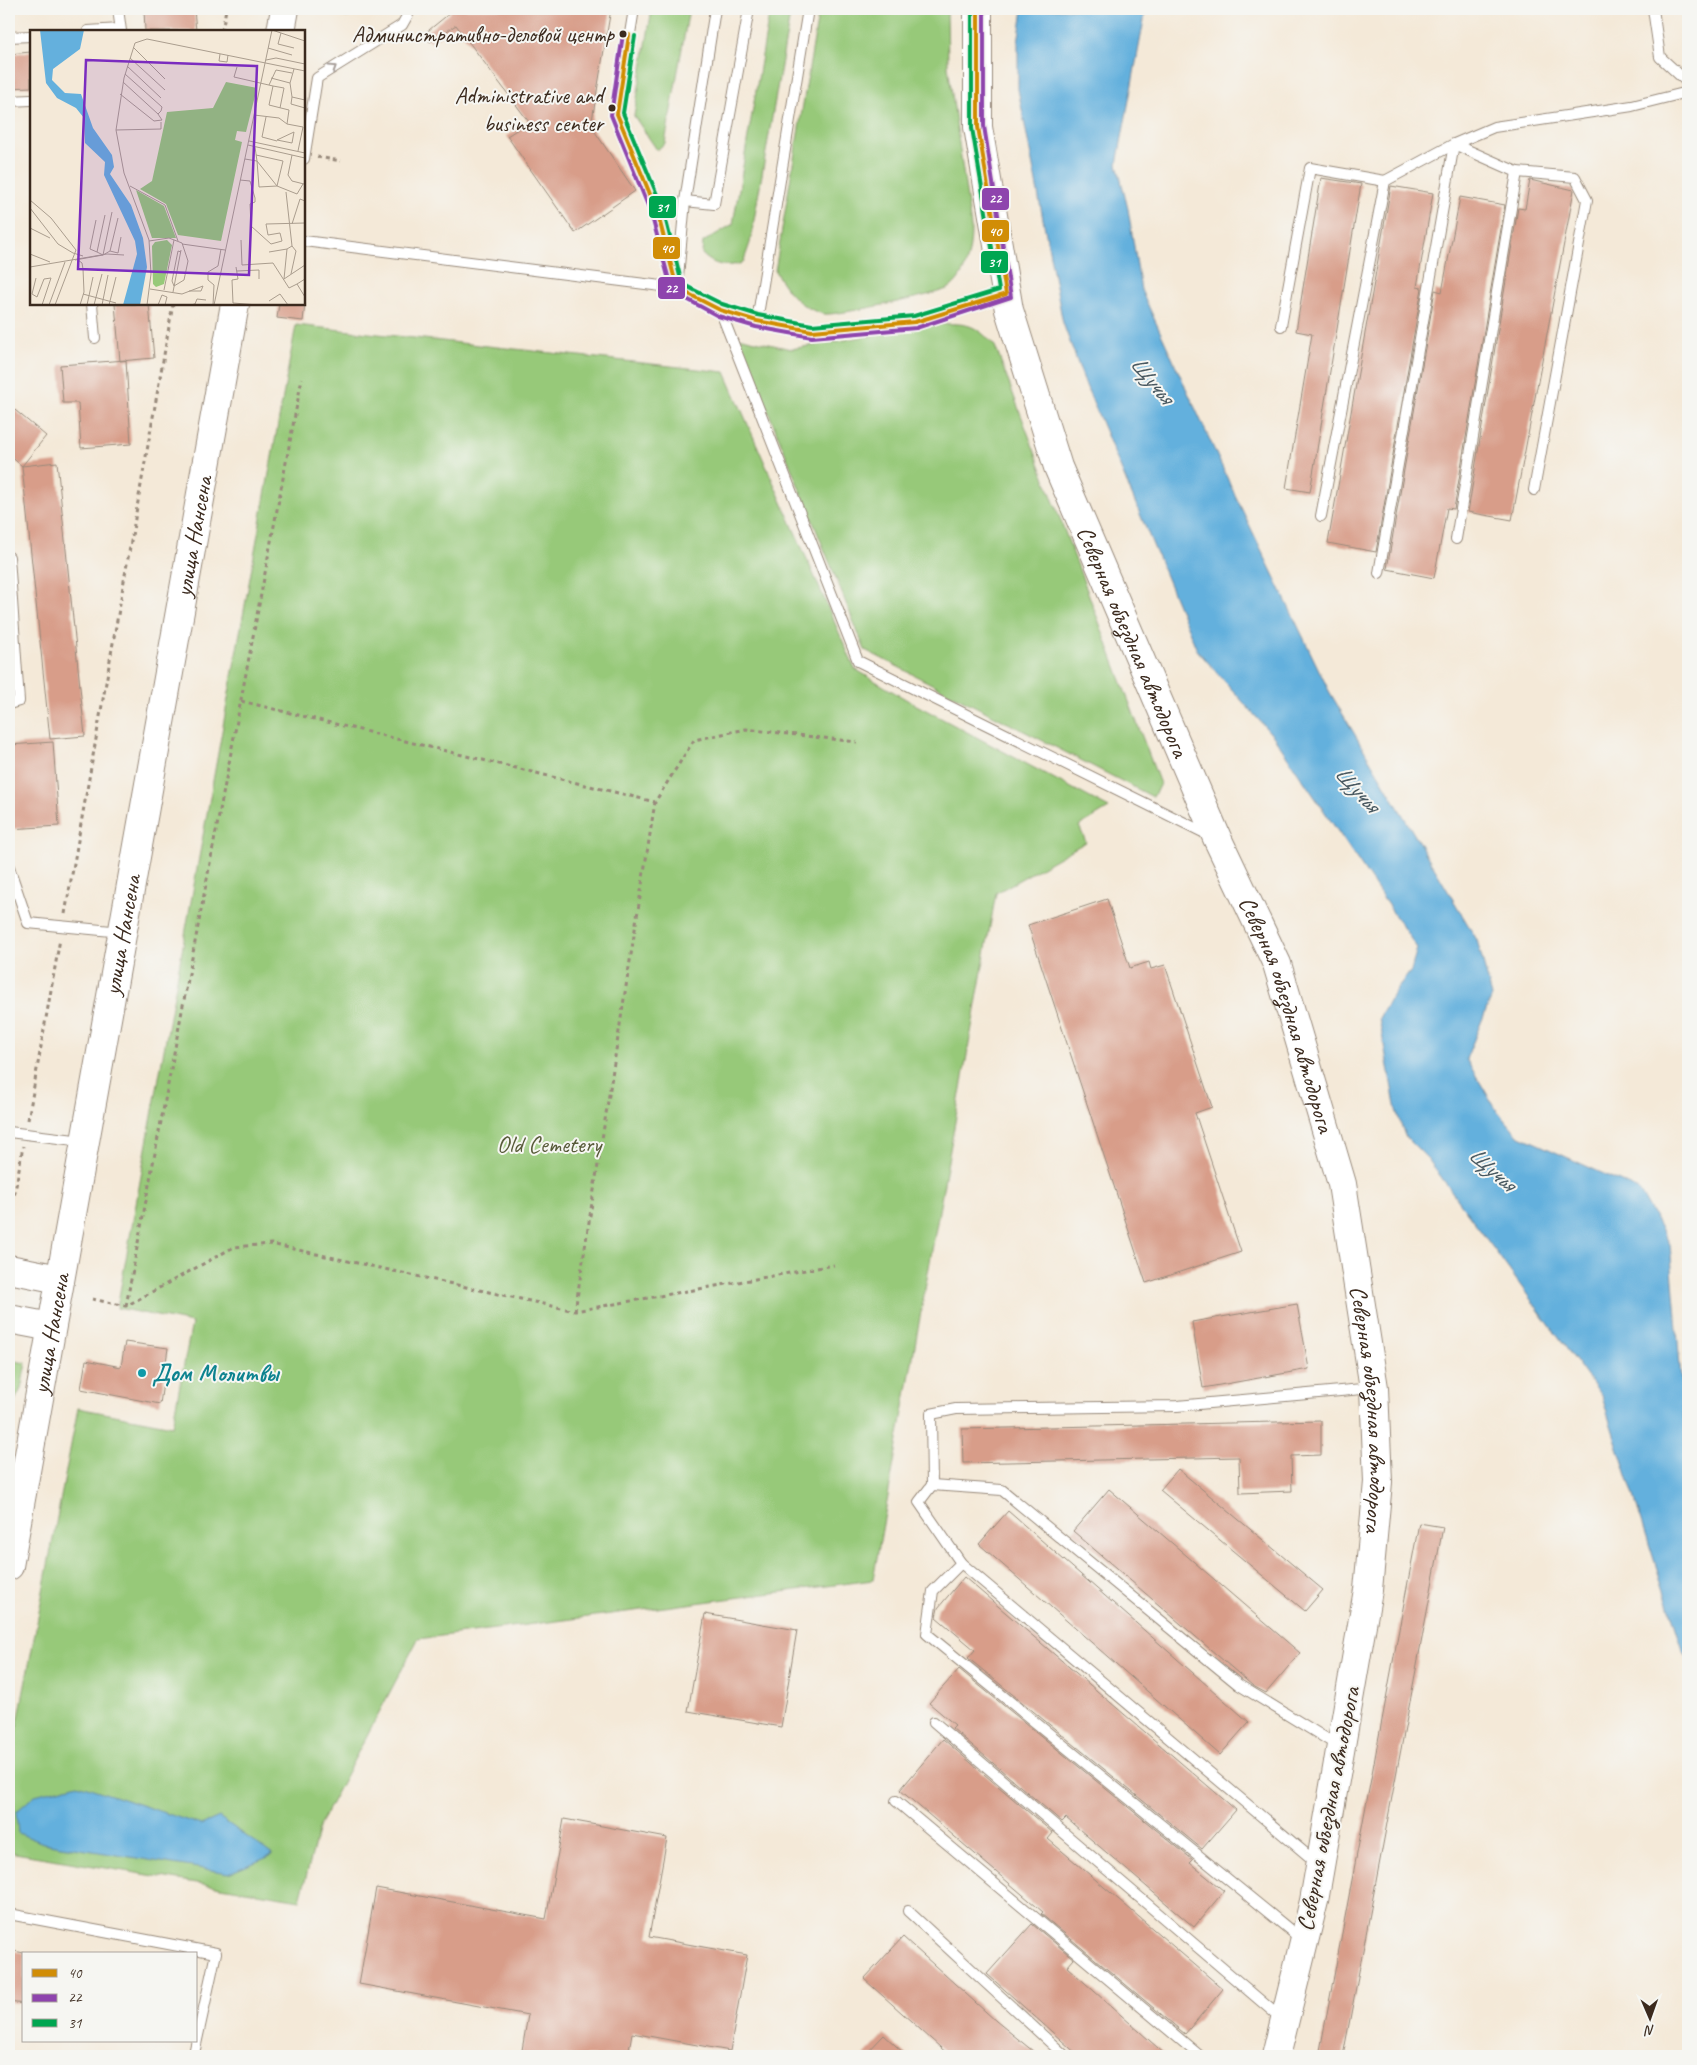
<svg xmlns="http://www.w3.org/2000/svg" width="1697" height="2065" font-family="Caveat,sans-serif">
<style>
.green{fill:#97c979;stroke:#697a4c}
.water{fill:#64b0dd;stroke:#506d7e}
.building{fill:#d89d89}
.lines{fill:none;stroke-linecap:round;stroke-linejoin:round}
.lane-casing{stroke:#988a7b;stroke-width:12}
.secondary-casing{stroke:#988a7b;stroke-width:30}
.path{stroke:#988a7b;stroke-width:3;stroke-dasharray:4 4;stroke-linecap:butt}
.lane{stroke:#fff;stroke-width:10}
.secondary{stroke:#fff;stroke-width:28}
.bus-1-casing{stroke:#f6f6f2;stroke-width:8}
.bus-2-casing{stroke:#f6f6f2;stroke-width:8}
.bus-3-casing{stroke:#f6f6f2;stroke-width:8}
.bus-1{stroke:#d18d06;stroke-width:4}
.bus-2{stroke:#8e44ad;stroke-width:4}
.bus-3{stroke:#00a651;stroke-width:4}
.oneway{stroke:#a79f9a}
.bus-dot{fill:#3b2a1e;stroke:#f6f6f2;stroke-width:2}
.culture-dot{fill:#0f9aa8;stroke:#f6f6f2;stroke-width:2}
.labels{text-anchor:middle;stroke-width:4;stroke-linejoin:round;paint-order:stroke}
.bus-label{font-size:23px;fill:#3b2a1e;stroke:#f6f6f2;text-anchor:end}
.street-label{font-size:24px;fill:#3b2a1e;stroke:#f6f6f2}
.park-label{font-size:24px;fill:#575a39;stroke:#f6f6f2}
.culture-label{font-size:24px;font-weight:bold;fill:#0d838f;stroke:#f6f6f2;text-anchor:start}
.water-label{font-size:25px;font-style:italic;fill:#495961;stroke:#f6f6f2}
.inset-road{fill:none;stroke:#aa9d8e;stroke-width:1}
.view{fill:#7b2cbf;fill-opacity:0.15;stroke:#7b2cbf;stroke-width:2.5}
.inset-edge{fill:none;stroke:#3b2a1e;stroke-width:2.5}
.line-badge{stroke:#f6f6f2;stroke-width:2}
.badge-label{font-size:14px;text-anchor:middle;font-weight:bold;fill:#fff}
</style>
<rect width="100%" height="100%" fill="#f6f6f2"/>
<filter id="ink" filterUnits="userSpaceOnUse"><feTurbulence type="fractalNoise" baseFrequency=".02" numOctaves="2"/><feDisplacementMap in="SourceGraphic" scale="10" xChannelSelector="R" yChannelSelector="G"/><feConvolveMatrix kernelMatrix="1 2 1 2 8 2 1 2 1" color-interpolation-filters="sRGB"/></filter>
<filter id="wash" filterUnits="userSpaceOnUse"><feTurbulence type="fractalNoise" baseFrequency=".0096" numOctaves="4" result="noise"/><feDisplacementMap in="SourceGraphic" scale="20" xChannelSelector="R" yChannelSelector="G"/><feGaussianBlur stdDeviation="1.12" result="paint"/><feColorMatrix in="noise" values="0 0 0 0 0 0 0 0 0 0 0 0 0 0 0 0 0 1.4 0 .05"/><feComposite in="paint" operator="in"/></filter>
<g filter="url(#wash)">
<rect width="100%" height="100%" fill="#f4e9d8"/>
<g class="green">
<polygon points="346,9 377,9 366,15 345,17"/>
<polygon points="652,9 689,9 665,143 657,150 634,116"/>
<path d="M770,9H791L750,243L743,263C727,267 715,267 702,254L703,242L733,224Z"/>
<path d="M819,9H947L948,66L971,227C971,247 968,273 951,287C942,294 843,314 828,314C822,315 812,310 807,307C792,299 783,284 775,271Z"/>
<path d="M939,324C968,323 975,324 995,346L1160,784L1153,797L865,650L738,337L791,349Z"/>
<polygon points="296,325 725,372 855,669 909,701 1109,808 1079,826 1086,842 996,893 873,1580 418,1639 320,1824 300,1900 9,1852 9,1769 78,1408 172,1426 192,1323 117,1308"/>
<polygon points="9,1360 26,1363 21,1389 9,1412"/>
</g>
<g class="water">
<polygon points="1023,9 1146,9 1117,164 1128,209 1141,290 1235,495 1329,691 1477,940 1492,996 1466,1059 1496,1109 1518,1135 1639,1190 1670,1244 1688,1465 1688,1658 1683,1650 1602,1397 1428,1159 1405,1136 1396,1110 1379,1018 1397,988 1411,971 1417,948 1274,737 1197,650 1085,383 1063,323 1018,89 1018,43"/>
<polygon points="78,1784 201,1825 219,1817 273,1855 229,1873 43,1843 18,1833 16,1812 35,1795"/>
</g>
<g id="blocks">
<g class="building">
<polygon points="144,9 194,9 196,31 145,31"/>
<polygon points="451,9 611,9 591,126 635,191 575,233 507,136 529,122 456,25 430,42 424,34 450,13"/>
<polygon points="31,52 31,87 9,88 9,54"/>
<polygon points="1321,178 1361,184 1310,492 1286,488 1312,334 1296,331"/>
<polygon points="1530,180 1574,190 1512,520 1468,512 1518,208 1525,209"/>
<polygon points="1391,186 1433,193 1417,287 1422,288 1376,552 1328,543"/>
<polygon points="1460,197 1505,205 1454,509 1447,508 1434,578 1387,569 1435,290 1442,292"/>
<polygon points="115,304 149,304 154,358 120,361"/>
<polygon points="279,304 305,304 303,321 277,318"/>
<polygon points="126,360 131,444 81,448 78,403 63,403 60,365"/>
<polygon points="9,405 46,436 22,466 9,455"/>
<polygon points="57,462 85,736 50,739 22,466"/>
<polygon points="53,742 59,826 9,829 9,745"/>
<polygon points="1107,899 1130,968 1149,962 1151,969 1165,965 1212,1107 1195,1113 1241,1252 1146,1283 1028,925"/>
<polygon points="1297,1304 1309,1369 1203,1388 1192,1322"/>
<polygon points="125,1342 168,1348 160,1404 81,1389 86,1360 121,1367"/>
<polygon points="1321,1421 1321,1455 1291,1456 1292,1491 1240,1493 1239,1457 963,1463 962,1429"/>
<polygon points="1178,1469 1323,1590 1305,1611 1160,1490"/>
<polygon points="1109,1489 1300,1653 1266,1693 1253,1686 1073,1531"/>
<polygon points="1008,1511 1249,1722 1220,1755 979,1544"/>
<polygon points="1419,1523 1443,1527 1343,2056 1319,2056"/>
<polygon points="964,1577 1236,1810 1202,1849 968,1658 975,1650 936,1617 938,1608"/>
<polygon points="705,1614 797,1630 781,1727 688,1711"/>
<polygon points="959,1669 1193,1860 1190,1863 1224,1891 1194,1927 1066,1818 1062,1822 952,1728 955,1725 929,1703"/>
<polygon points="943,1739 1053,1833 1048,1839 1223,1989 1185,2034 1041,1914 1043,1912 900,1790"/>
<polygon points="564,1819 667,1838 649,1937 747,1955 730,2051 632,2033 628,2056 521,2056 528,2015 359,1984 376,1888 546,1919"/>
<polygon points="1032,1924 1074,1959 1067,1967 1167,2056 1079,2056 987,1974"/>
<polygon points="903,1937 996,2021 1039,2056 950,2056 864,1979"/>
<polygon points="9,1950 24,1953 24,2004 9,2002"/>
<polygon points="884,2035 907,2056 864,2056"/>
</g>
</g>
</g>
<g filter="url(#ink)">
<use href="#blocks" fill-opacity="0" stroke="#988a7b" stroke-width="1"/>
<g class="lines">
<g class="lane-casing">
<g id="lane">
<polyline points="118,9 121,31"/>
<polyline points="634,9 617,114 657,211 677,288 720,310 757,321 812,331 915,322 1005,294"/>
<polyline points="1653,9 1660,57 1685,80 1688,80"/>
<polyline points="88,31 120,29"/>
<polyline points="9,37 31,36"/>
<polyline points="9,101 31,100"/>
<polyline points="304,159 317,78 402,25 411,9"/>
<polyline points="1517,172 1575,177 1587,200 1534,490"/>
<polyline points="685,201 714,204 749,9"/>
<polyline points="304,241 677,288 685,201 715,9"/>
<polyline points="92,304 95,338"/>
<polyline points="720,310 858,661 1209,835"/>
<polyline points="757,321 808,9"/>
<polyline points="1281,326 1310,168 1385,181"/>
<polyline points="1321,516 1385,181 1454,144 1517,172 1456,539"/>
<polyline points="9,557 19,701 9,704"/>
<polyline points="1379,573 1454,144 1494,127 1632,106 1688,92"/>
<polyline points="9,867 28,923 122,932"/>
<polyline points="9,1132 83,1141"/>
<polyline points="932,1485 931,1414 956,1409 1177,1406 1373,1388"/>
<polyline points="961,1563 919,1502 932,1485 1002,1490 1239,1685 1340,1747"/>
<polyline points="934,1722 1282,2019"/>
<polyline points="896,1801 1200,2056"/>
<polyline points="908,1911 1065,2056"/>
<polyline points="9,1914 216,1953 195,2049"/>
<polyline points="1301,1939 927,1634 933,1591 961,1563 1318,1864"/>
</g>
</g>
<g class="secondary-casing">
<g id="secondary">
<path id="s1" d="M978,9V127L1009,310L1058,467L1217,838L1277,964L1342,1184L1374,1388L1378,1482L1368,1590L1314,1901L1276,2056"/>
<polyline points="281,31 285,9"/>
<polyline points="9,1269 59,1279"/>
<polyline points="9,1319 51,1327"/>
<path id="s2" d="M9,1566L235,304"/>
</g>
</g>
<g class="path">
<polyline points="222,31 226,9"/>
<polyline points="317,157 341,161"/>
<polyline points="241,701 655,802"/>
<polyline points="65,914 173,304"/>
<polyline points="28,1120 60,939"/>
<polyline points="9,1226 23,1146"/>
<polyline points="92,1299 126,1306 234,1247 271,1244 575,1311 834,1265"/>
<polyline points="126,1306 302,378"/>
<polyline points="575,1311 655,802 694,740 746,729 857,742"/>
</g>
<use href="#lane" class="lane"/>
<use href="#secondary" class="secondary"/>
<g class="bus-1-casing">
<polyline id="bus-1" points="629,35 617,114 657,211 677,288 720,310 757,321 812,331 915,322 1006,294 978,127 978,9"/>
</g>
<g class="bus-2-casing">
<polyline id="bus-2" points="623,34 611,115 651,213 672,291 718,316 756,327 812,337 916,328 1011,297 984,126 984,9"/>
</g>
<g class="bus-3-casing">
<polyline id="bus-3" points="635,36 623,113 663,209 682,284 722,304 758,315 812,325 914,316 999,290 972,128 972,9"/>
</g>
<use href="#bus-1" class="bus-1"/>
<use href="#bus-2" class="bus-2"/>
<use href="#bus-3" class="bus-3"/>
</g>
<defs><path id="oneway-chevron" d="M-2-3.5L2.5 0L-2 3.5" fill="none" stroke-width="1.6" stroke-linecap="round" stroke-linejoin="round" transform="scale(1.25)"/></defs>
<use class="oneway" href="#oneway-chevron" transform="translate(333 68) rotate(-32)"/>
</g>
<g class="bus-dot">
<circle cx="623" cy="34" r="4.5"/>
<circle cx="612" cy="108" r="4.5"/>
</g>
<circle class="culture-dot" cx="142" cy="1373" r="5"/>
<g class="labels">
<g class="bus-label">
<text x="614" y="42">Административно-деловой центр</text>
<text x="603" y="103">Administrative and<tspan x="603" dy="28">business center</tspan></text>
</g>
<g class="street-label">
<text dy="8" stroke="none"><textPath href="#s2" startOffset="1046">улица Нансена</textPath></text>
<text dy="8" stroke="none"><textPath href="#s1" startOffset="658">Северная объездная автодорога</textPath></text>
<text dy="8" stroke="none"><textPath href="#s2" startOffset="641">улица Нансена</textPath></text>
<text dy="8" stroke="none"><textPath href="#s1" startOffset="1062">Северная объездная автодорога</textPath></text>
<text dy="8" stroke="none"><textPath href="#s2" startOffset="236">улица Нансена</textPath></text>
<text dy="8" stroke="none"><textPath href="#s1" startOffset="1468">Северная объездная автодорога</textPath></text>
<text transform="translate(1328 1809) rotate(-79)" y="8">Северная объездная автодорога</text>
</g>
<g class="park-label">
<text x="549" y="1152">Old Cemetery</text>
</g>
<g class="culture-label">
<text x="152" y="1381">Дом Молитвы</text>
</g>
<g class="water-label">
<text transform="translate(1153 379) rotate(50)" y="9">Щучья</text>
<text transform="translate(1358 788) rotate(47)" y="9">Щучья</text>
<text transform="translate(1493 1168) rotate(41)" y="9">Щучья</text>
</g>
</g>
<g transform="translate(30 30)">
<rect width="275" height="275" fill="#f4e9d8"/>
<path d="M196,52L227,58L216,102L207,101L205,110L212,112L191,211L148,205L136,174L110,159L122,151L137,82L183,78ZM106,160L134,176L146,208H122ZM137,210L142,215L134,254L126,257L123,254L122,216L125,212Z" fill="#97c979"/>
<path d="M10,0H54L50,19L23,39L22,50L35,63L51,64L63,98L82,125L84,137L80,144L101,175L113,208L117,237L110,275H93L107,224L105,211L74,145L75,132L55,113L54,88L46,78L27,68L16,53Z" fill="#64b0dd"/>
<path class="inset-road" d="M242,0L275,11M251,3L248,14L264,18M103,17L135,49M238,18L262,25M190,24L189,31L197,32L198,25M100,28L135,60M236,30L246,28L275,34M97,36L131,68M207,37L204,47L243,56L239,75L259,80L257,94L273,97L268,121M264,39L260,53L262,67L275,70M241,48L260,53M93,52L128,84L131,81L132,77L95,44M239,55L246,40L262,43M243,56L254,58L250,78M90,64L124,91L132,90L128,84M262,67L261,74L275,78M224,85L249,88L257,94M236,87L232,107L247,111M86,100L131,99V92M264,102L262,113L247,110ZM219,111L275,123M218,115L275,128M225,117L227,131L247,156L253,131L226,125M262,125L258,145L262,151L274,154M215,129L227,131L229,157L247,156L267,164L273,154M210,150L220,151L225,168V172L220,174L221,196L241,214L252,211L250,203L238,205L236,194L275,193M100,156L135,175L148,211M0,170L21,188L46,220L25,275M0,178L28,214L43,223L53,226M75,185L67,222L73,225L80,221L88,188M66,190L60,219L67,222M262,194L270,169L275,171M0,198L20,208M211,210L212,235L243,233L259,258L267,254M119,211L139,208L152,213L158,231L154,250L144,256L142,251L148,221L151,222M152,214L195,220M80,221L88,223L91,207M239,222L257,219M0,224L20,232M45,230L73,225L82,182M48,230L52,233L53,239L54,262L50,275M0,237L77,224L94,225M206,237L208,249L202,250L203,273L228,275M207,241L229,240V249M261,244L266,221L262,216M6,248L2,264L7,267L14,249L21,248L12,275M254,249L257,219L262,216L256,162M254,249L275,235M275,249L267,254L275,267M120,259L152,264L173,256L171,261H159M134,260L144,210M143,262L151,220M53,264L86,273M239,271L250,264L258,275M19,275L35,232M57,275L63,247M64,275L72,244M72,275L78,245M79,275L86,247M117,275L121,244L119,210L94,143L86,100L94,48L105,13L117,9L275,41M128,275L132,265L137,267L135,275M160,275L165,274L167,269L176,270M183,275L184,255L178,250V242L188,236L191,219M184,275L242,0"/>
<path class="view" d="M56,30L227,36L219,245L48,239Z"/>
<rect width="275" height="275" class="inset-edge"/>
</g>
<g class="line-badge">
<rect x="981" y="187" width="29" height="24" rx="5" fill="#8e44ad"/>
<rect x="648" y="195" width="29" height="24" rx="5" fill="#00a651"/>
<rect x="981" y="219" width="29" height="24" rx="5" fill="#d18d06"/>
<rect x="652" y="236" width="29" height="24" rx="5" fill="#d18d06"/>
<rect x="980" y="250" width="29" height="24" rx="5" fill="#00a651"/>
<rect x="657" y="276" width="29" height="24" rx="5" fill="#8e44ad"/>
</g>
<g class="badge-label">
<text x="995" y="203">22</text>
<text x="662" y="212">31</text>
<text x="995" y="236">40</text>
<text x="667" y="253">40</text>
<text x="994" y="267">31</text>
<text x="671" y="293">22</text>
</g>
<rect width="1697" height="2065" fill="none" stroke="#f6f6f2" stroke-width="30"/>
<rect x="22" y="1952" width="175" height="90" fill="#f6f6f2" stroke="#aba49d"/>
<rect x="32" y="1969" width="25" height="8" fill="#d18d06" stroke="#aba49d"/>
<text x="68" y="1978" font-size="15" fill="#3b2a1e">40</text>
<rect x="32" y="1994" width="25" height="8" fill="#8e44ad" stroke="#aba49d"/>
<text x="68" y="2002" font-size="15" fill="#3b2a1e">22</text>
<rect x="32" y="2019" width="25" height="8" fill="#00a651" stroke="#aba49d"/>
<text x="68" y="2028" font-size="15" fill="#3b2a1e">31</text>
<g transform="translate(1650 2018) rotate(178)" stroke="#f6f6f2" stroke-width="4" paint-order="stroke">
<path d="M0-4L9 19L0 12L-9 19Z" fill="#3b2a1e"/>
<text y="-8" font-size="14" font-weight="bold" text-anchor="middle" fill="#3b2a1e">N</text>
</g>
</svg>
